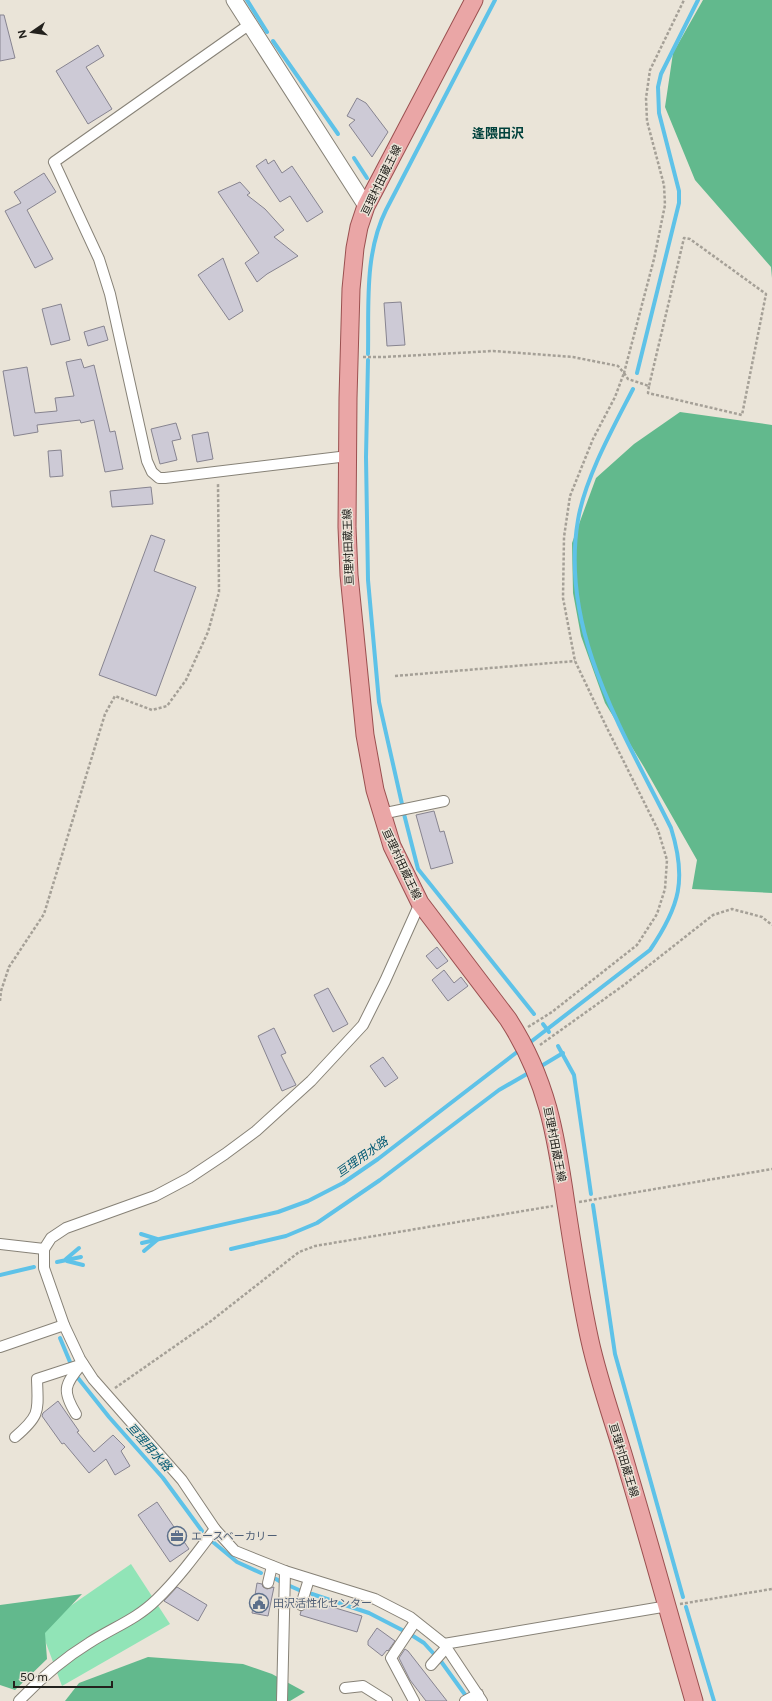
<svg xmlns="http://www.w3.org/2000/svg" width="772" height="1701" font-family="Figtree,'Noto Sans JP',sans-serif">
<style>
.green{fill:#91e4b7}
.forest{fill:#62b98d}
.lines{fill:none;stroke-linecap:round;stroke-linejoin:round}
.stream{stroke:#5ec2e8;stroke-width:4}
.building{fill:#cdcad6;stroke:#878490}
.street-casing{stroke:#878277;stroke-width:12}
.secondary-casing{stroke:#878277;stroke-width:17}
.primary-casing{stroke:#9b5050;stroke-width:19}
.path{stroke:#a5a097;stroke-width:2.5;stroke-dasharray:3 2;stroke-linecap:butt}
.street{stroke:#fff;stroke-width:10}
.secondary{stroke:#fff;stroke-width:15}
.primary{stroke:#eaa6a6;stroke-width:17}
.labels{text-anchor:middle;stroke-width:3;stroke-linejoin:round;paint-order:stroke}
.street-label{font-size:11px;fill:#23211d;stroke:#eae4d8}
.service-label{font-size:11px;fill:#4e5e75;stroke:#eae4d8;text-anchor:start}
.water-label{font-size:12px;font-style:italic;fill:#005973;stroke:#eae4d8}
.quarter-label{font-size:13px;font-weight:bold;fill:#00413c;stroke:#eae4d8}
</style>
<rect width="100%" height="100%" fill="#eae4d8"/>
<polygon class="green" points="131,1564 170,1624 62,1686 40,1627"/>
<g class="forest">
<polygon points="703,0 772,0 772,278 771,267 695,180 665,107 673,53"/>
<polygon points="680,412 772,425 772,893 692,889 697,860 644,767 605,703 581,636 573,593 572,543 596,478 634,444"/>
<polygon points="82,1594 45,1633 47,1659 15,1690 0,1685 0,1605"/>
<polygon points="148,1657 243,1664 272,1674 305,1692 290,1701 65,1701 79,1683"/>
</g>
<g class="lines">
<g class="stream">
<polyline points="247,0 267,32"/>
<polyline points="273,41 338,134"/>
<polyline points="354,158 367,178"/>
<path d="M368,354C369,307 364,254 386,210L495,0"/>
<polyline points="368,360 366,457 368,580 379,702 402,804"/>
<polyline points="637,373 679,203 679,191 659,113 658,87 661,74 698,0"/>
<polyline points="404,814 418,869 534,1014"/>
<polyline points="543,1024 549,1032"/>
<path d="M528,1044L650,950C680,906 687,879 671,828C624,733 559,631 578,520C585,478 613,428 633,389"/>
<polyline points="558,1046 574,1075 591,1194"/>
<polyline points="538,1068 563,1053"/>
<polyline points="593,1205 615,1354 683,1597"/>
<polyline points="141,1234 157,1239"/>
<polyline points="142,1243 278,1212 308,1201 343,1183 378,1159 521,1049"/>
<polyline points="231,1249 286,1236 317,1223 380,1180 499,1090 532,1071"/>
<polyline points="144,1251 157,1240"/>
<polyline points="66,1259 79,1248"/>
<polyline points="67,1261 83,1265"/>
<polyline points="57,1262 81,1257"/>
<polyline points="0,1275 34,1267"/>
<polyline points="60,1338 70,1362"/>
<polyline points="78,1378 109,1417 163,1478 202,1531"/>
<polyline points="213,1542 237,1562 261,1573"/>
<polyline points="276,1579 281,1582"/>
<polyline points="290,1586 299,1590"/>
<polyline points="312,1594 369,1613 404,1631"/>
<polyline points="686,1607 714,1701"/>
<polyline points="413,1636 424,1643 434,1654"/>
<polyline points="440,1660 466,1696"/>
</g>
</g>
<g class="building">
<polygon points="0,15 4,15 15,58 0,61"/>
<polygon points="98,45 104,56 86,67 112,109 88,124 56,71"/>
<polygon points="357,98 366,103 388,132 372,157 349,125 355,120 347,116"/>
<polygon points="266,159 268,164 274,160 282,173 292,166 323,212 307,222 290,196 280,202 256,166"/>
<polygon points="44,173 56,192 27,210 53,259 35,268 5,211 21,203 14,192"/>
<polygon points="240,182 250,193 247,195 265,209 284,230 274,237 298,256 267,274 257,282 245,263 259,253 218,192"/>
<polygon points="223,258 243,311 229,320 198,275"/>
<polygon points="401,302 405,345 387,346 384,303"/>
<polygon points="61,304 70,340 51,345 42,309"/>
<polygon points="104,326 108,340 88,346 84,332"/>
<polygon points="81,359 84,368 94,365 110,432 115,431 123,469 105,472 94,420 81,423 80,420 37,425 38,432 14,436 3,371 27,367 35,413 57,411 55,398 74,396 66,362"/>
<polygon points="176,423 181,439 172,441 177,460 160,464 151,429"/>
<polygon points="208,432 213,459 197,462 192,435"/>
<polygon points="61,450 63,476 50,477 48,451"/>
<polygon points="151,487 153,504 112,507 110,491"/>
<polygon points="151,535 165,540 154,571 196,587 156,696 99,675"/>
<polygon points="434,811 440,832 444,831 453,863 431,869 416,815"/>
<polygon points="437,947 448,961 437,969 426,956"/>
<polygon points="444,970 454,983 461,977 468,986 448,1001 432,980"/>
<polygon points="328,988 348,1024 333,1032 314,995"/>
<polygon points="274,1028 286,1053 281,1055 296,1085 282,1091 258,1036"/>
<polygon points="383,1057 398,1078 385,1087 370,1066"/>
<polygon points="58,1401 79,1431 77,1432 94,1452 113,1435 125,1447 121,1451 130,1466 115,1475 106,1459 89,1473 64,1443 62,1444 42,1416 43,1413"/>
<polygon points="157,1502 189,1549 170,1562 138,1515"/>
<polygon points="257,1583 262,1584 263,1587 267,1589 274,1587 268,1616 252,1613"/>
<polygon points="177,1587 207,1605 198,1621 164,1601"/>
<polygon points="309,1600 362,1616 357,1632 300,1615 301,1611 307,1607"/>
<polygon points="377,1628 395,1641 388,1651 387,1650 382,1656 368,1645 368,1641"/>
<polygon points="405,1649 408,1651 447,1701 426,1701 410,1680 399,1658"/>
</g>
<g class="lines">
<g class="street-casing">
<g id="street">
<polyline points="250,24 54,162 99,259 110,294 147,461 152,472 159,478 165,478 348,456"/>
<polyline points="381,814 444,801"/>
<polyline points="420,903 385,981 363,1025 311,1081 256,1131 225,1154 189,1178 155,1196 66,1228 51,1238 44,1249 44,1268 64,1325 80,1359 93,1379 182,1480 215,1529 235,1551 285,1571 375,1599 410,1617 444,1644 482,1701"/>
<polyline points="0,1244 44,1249"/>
<polyline points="0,1347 64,1325"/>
<path d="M76,1414C62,1391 64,1385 81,1365"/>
<path d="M15,1437C41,1415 38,1411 37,1379L83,1364"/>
<polyline points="268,1583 272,1566"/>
<polyline points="301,1605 309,1579"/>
<polyline points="444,1644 668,1606"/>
<polyline points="431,1665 446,1648"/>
<polyline points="345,1688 363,1686 387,1701"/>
<path d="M19,1701C40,1679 63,1659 89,1643C112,1628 137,1619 156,1600C178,1579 197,1553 215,1529"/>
<polyline points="282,1701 285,1571"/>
<polyline points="414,1701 391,1658 415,1622"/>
<polyline points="465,1701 478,1694"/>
</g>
</g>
<g class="secondary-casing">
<polyline id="secondary" points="234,0 366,206"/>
</g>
<g class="primary-casing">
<path id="primary" d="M474,0L366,206L359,227L355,248L351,289L348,398L347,527L349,575L365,735L375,790L392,846L420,903L508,1019C547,1079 556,1135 566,1204C573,1250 580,1296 590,1341C600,1386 616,1428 628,1471C651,1548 672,1625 694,1701"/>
</g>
<g class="path">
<polyline points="363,357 384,357 493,351 573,357 618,366 624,373 654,259 665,205 664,185 647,121 646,98 650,70 684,0"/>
<polyline points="624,373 628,379 649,386 684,238 690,239 766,294 742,415 648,393 649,386"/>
<polyline points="395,676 575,661"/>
<polyline points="0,1001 1,991 9,967 44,914 105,714 115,696 152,710 167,706 186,680 208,632 219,592 218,483"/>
<polyline points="528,1027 552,1012 637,945 657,914 665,889 667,860 658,830 606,726 575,661 563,598 564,537 570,496 593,439 615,397 624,373"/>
<polyline points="540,1045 624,985 713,915 732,909 762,917 772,925"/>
<polyline points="579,1202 772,1169"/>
<polyline points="115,1388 211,1321 299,1252 315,1246 553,1206"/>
<polyline points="680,1604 772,1589"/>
</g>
<use href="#street" class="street"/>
<use href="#secondary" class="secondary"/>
<use href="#primary" class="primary"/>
</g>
<defs>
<g id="office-ring" transform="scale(1)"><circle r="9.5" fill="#eae4d8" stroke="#5c6f8a" stroke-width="1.5"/><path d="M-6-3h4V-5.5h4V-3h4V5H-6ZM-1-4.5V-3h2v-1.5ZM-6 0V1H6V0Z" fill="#5c6f8a"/></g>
<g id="civic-ring" transform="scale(1)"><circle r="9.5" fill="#eae4d8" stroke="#5c6f8a" stroke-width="1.5"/><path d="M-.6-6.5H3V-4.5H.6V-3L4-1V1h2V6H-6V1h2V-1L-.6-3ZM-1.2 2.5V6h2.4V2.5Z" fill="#5c6f8a"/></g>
</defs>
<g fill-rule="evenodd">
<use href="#office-ring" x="177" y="1536"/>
<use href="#civic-ring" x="259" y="1603"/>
</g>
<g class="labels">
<g class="street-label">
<text transform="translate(381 180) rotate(-64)" y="4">亘理村田蔵王線</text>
<text transform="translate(348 547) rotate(-92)" y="4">亘理村田蔵王線</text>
<text transform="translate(402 864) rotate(65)" y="4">亘理村田蔵王線</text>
<text transform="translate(555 1144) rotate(79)" y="4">亘理村田蔵王線</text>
<text transform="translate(624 1460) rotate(73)" y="4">亘理村田蔵王線</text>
</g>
<g class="service-label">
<text x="191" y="1540">エースベーカリー</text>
<text x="273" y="1607">田沢活性化センター</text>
</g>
<g class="water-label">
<text transform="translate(362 1157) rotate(-35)" y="4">亘理用水路</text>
<text transform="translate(149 1447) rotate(48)" y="4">亘理用水路</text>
</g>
<g class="quarter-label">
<text x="498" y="138">逢隈田沢</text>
</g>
</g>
<g transform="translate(32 32) rotate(257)" stroke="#eae4d8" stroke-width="3" paint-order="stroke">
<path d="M0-3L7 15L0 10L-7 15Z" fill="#23211d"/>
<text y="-6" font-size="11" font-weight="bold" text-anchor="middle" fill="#23211d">N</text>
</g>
<path d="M14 1681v6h98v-6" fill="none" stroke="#23211d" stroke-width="2"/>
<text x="20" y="1681" font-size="12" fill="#23211d" stroke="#eae4d8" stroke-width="3" paint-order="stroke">50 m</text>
</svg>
